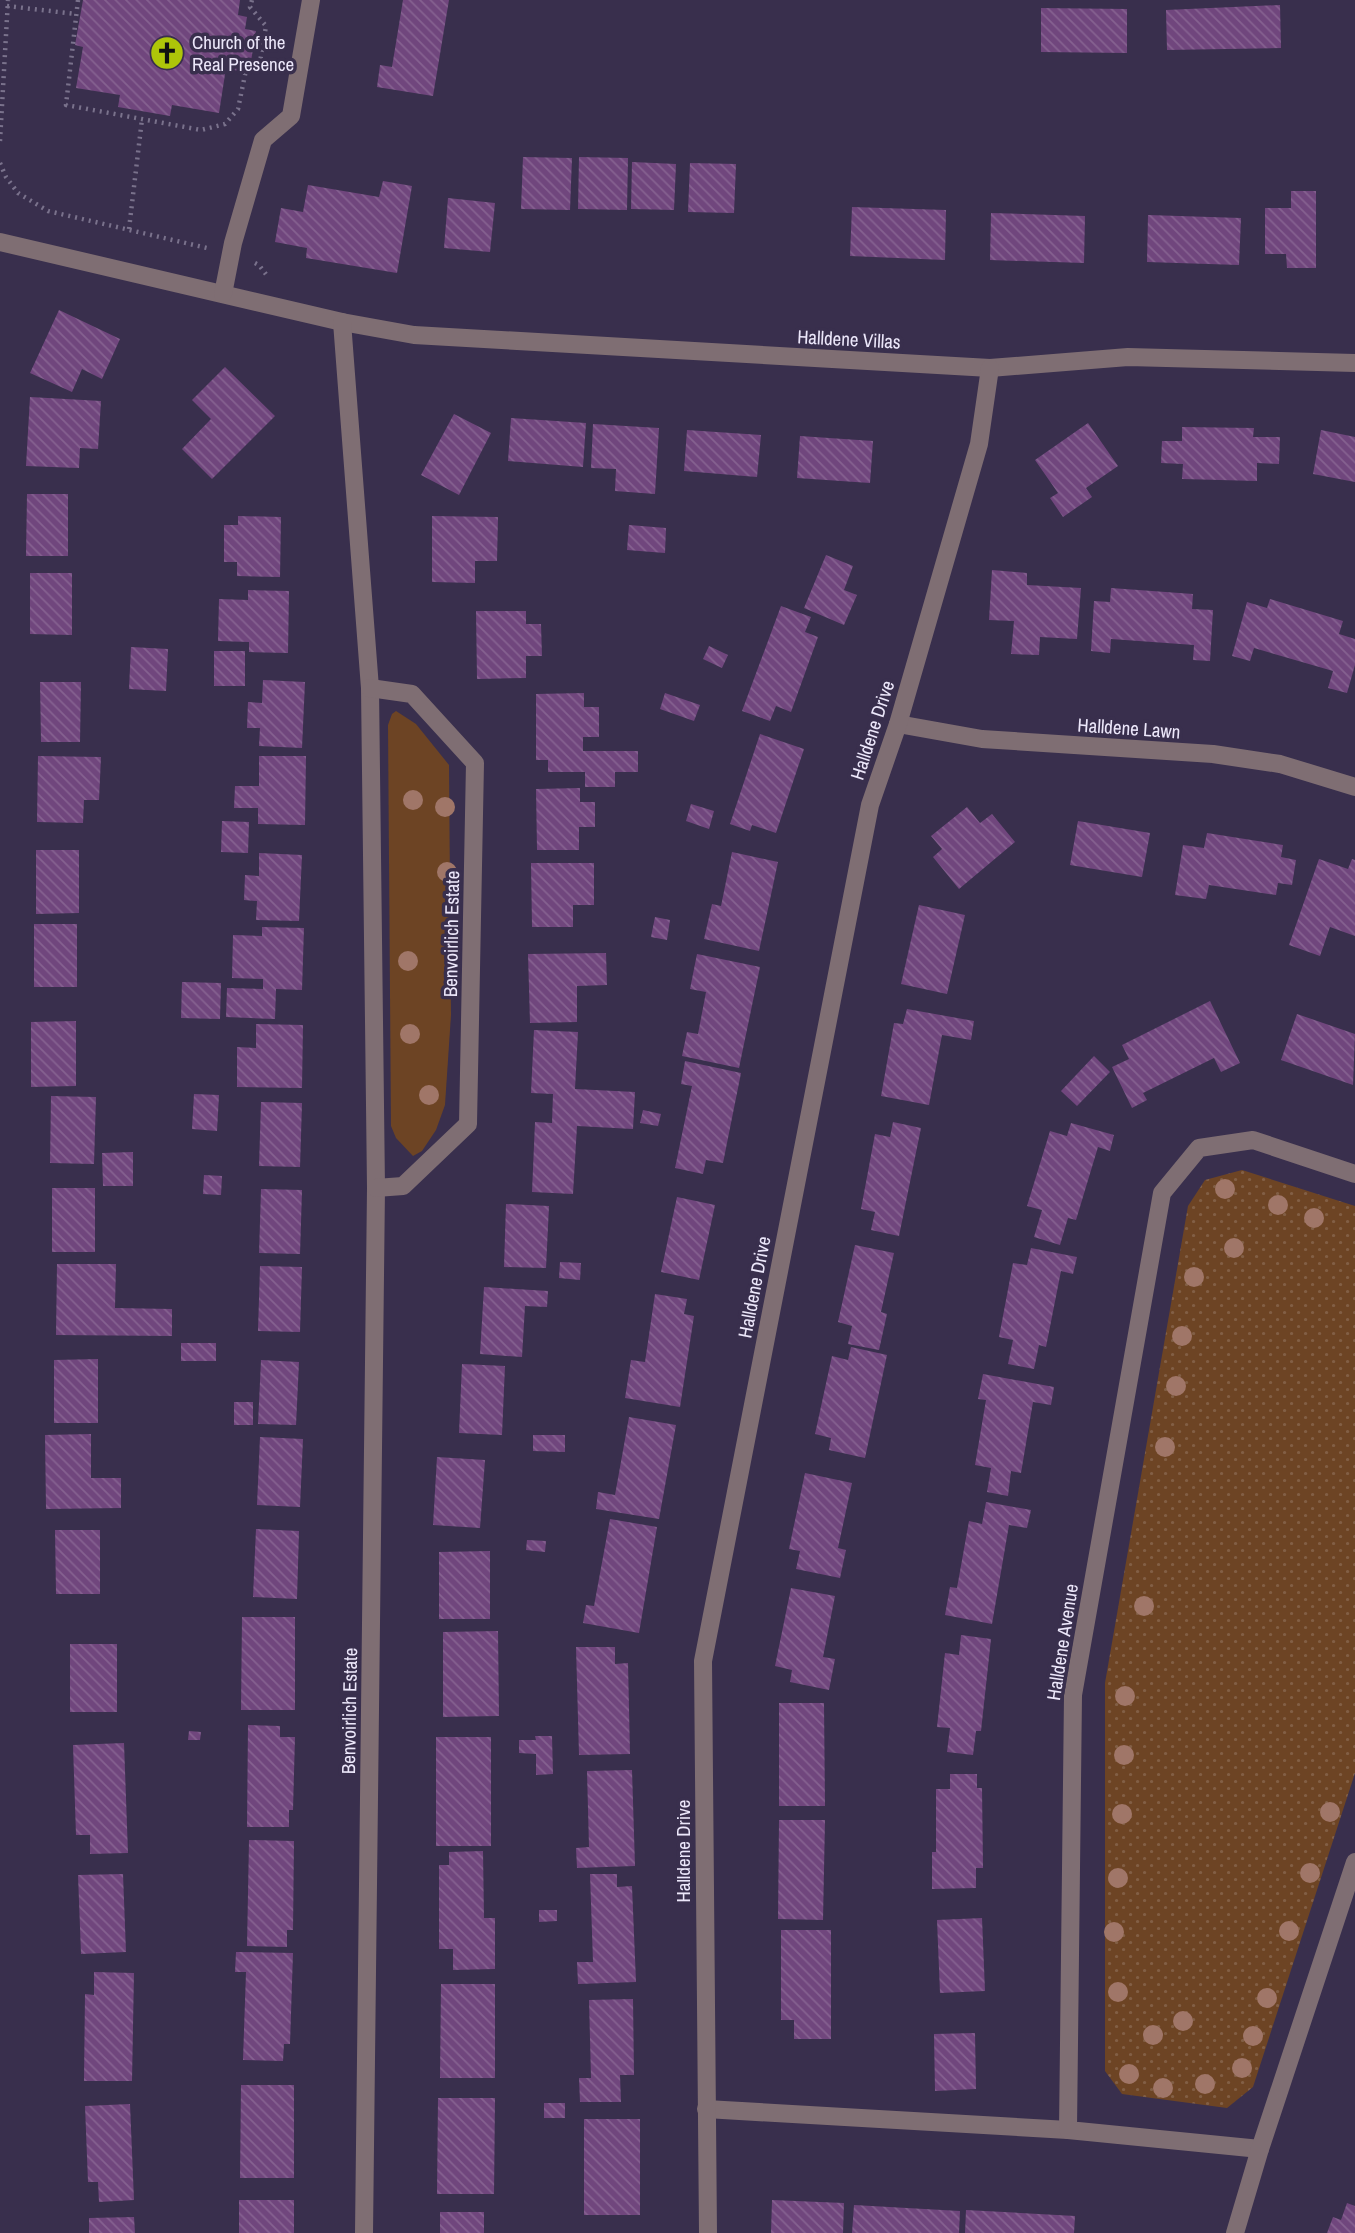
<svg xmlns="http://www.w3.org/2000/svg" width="1355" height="2233" font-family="'Archivo Narrow',sans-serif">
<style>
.grass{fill:#6d4424}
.park{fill:url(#park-dots)}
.building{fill:url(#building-back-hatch)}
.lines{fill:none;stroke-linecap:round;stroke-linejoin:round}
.path{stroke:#7a728c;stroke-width:4.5;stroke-dasharray:2 5;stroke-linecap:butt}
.minor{stroke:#7f6e73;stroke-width:18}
.tree{fill:#a07668}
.labels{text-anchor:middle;stroke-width:7;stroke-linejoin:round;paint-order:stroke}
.poi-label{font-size:19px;fill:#ece7fa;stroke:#392f4d;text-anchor:start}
.street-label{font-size:19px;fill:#ece7fa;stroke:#392f4d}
</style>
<defs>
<pattern id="park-dots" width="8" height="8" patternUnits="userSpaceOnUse" patternTransform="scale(1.75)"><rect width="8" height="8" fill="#6d4424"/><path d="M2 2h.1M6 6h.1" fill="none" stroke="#825f45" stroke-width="1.8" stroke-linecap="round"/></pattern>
<pattern id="building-back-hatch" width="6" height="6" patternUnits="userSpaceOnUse" patternTransform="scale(1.75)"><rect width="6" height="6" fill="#70467d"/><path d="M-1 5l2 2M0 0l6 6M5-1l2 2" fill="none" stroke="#856190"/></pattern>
</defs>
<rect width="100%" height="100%" fill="#392f4d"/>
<polygon class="grass" points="396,711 416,724 449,765 451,1015 445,1105 436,1130 422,1151 413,1156 396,1138 391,1126 388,725 392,714"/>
<polygon class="park" points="1242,1170 1355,1206 1355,1773 1253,2087 1227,2108 1122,2094 1105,2071 1105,1683 1188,1206 1205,1180"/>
<g class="building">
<polygon points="83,0 240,0 238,15 247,17 245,29 256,31 251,61 240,59 238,71 226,68 219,113 172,105 170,116 118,107 120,95 76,88 83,47 75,45"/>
<polygon points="403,0 449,0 433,96 377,87 380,65 392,67"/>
<polygon points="1280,5 1281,48 1167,50 1166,10"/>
<polygon points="1041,8 1127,9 1127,53 1041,52"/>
<polygon points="523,157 572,158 570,210 521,209"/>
<polygon points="579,157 628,158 627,210 578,209"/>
<polygon points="632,162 676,164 674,210 631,209"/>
<polygon points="690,163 736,164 734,213 688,212"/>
<polygon points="383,181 412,186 397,273 306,258 307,248 275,242 281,208 303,212 308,185 379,197"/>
<polygon points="1291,191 1316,191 1316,268 1287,268 1286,254 1265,254 1265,208 1291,208"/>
<polygon points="448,198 495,203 490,252 444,248"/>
<polygon points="852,207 946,210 945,260 850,256"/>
<polygon points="991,213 1085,216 1084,263 990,260"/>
<polygon points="1148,215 1241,218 1239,265 1147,262"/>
<polygon points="59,310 120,339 102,379 82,369 72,392 30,373"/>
<polygon points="225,367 275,416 212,479 182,449 211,419 192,400"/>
<polygon points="30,397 101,401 98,449 80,448 79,468 26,466"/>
<polygon points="454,414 491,433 459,495 421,475"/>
<polygon points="511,418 586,423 583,467 508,461"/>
<polygon points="1088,423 1118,466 1086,488 1092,497 1063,517 1050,498 1058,493 1035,460"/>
<polygon points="593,424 659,428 655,494 615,491 616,469 591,468"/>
<polygon points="1182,427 1254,428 1253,437 1280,437 1279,464 1257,463 1257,481 1182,479 1183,464 1161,463 1162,441 1182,441"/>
<polygon points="687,430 761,435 757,477 684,471"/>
<polygon points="1321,430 1355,437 1355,482 1313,474"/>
<polygon points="800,436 873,441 870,483 797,478"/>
<polygon points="27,494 68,494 68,556 26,556"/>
<polygon points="238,516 281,517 280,577 237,576 237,562 224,562 224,525 238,525"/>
<polygon points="432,516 498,517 497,561 475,561 475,583 432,582"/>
<polygon points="629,525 666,528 665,553 627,550"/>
<polygon points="826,555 853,566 844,590 857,595 844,625 804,608"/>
<polygon points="992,570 1027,573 1027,585 1081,588 1077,639 1040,637 1039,655 1011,654 1014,621 989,620"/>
<polygon points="30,573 72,573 72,635 30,634"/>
<polygon points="1111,588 1193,594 1192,609 1213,610 1210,661 1193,660 1194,645 1111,639 1110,653 1091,651 1094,601 1110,602"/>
<polygon points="248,590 289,591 288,653 249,652 249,642 218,641 219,599 248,600"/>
<polygon points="1270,599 1343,621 1339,634 1355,639 1355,665 1347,693 1328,688 1333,671 1254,648 1250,661 1232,656 1247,602 1267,608"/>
<polygon points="781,606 811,617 805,632 818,637 791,712 776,706 770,721 742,711"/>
<polygon points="476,611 526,611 526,624 541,624 542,656 526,656 526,678 477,679"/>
<polygon points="709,646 728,655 722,668 703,659"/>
<polygon points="131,647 168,649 166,691 129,689"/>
<rect x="214" y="651" width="31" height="35"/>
<polygon points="263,680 305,682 302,748 259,746 260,728 247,728 248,702 262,703"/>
<polygon points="40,682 81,682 80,742 41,742"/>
<polygon points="584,693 584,707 599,707 599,737 583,737 583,751 638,751 638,772 615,772 615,787 585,787 585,772 548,772 548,760 536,760 536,694"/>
<polygon points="665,693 700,705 694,721 660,709"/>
<polygon points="760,734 804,749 776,833 752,825 750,831 730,824"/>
<polygon points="38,756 101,757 99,800 84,800 83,823 37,822"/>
<polygon points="259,756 306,756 305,825 258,824 258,808 234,808 235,786 259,786"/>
<polygon points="580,788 580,802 595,802 595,827 579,827 579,850 537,850 536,789"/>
<polygon points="691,804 714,811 709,829 686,821"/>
<polygon points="967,807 980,823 992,814 1015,842 959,889 933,857 942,849 931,836"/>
<polygon points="222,821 249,822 248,853 221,852"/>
<polygon points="1078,821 1150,833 1142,877 1070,865"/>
<polygon points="1207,833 1283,845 1281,857 1296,860 1292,885 1278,883 1276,895 1209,885 1206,899 1175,895 1183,845 1204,848"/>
<polygon points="36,850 79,850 79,913 36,914"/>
<polygon points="732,852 778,862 759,951 704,939 712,904 721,906"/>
<polygon points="259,853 302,855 299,921 256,920 257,901 244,900 245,875 259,876"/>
<polygon points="1319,859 1348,869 1352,859 1355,860 1355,936 1330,927 1320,956 1289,945"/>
<polygon points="531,863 594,863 594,905 573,905 573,927 532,927"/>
<polygon points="919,905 965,915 947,994 901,984"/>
<polygon points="655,917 670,920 667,940 651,937"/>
<rect x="34" y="924" width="43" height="63"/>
<polygon points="262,927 304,928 302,990 276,989 275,1019 226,1017 227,988 263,989 263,979 232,978 233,935 262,936"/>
<polygon points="606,953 607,985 577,986 577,1022 530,1023 528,954"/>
<polygon points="697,954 760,967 739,1068 682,1056 687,1032 698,1034 706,992 690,989"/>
<polygon points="182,982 221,983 220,1019 181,1018"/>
<polygon points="1210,1001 1240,1063 1221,1072 1214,1058 1143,1093 1147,1100 1132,1108 1112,1067 1129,1059 1122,1045"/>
<polygon points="907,1009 974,1021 971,1040 942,1035 929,1105 881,1096 894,1023 903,1024"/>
<polygon points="1297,1014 1355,1034 1353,1085 1281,1060"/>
<polygon points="76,1021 76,1086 31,1087 31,1022"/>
<polygon points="256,1024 303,1025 302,1088 237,1087 237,1047 256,1048"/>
<polygon points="534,1030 578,1032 575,1089 635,1092 633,1129 577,1126 573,1194 532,1192 535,1122 552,1123 553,1094 531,1093"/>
<polygon points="1094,1056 1110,1072 1077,1106 1061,1091"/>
<polygon points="685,1061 741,1073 723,1163 706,1160 703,1174 675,1168 692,1086 681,1084"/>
<polygon points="194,1094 219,1095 217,1131 192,1129"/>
<polygon points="51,1096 96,1097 94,1164 50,1163"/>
<polygon points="261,1102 302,1103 300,1167 259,1166"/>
<polygon points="643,1110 661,1114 658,1126 640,1123"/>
<polygon points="893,1122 921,1128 899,1236 871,1230 875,1212 861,1209 875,1134 890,1137"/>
<polygon points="1071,1123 1114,1135 1110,1151 1098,1147 1076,1220 1068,1218 1060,1245 1034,1237 1042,1210 1027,1206 1050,1131 1067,1136"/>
<polygon points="133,1152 133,1186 103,1186 102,1153"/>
<polygon points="204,1175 222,1176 221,1195 203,1194"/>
<rect x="52" y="1188" width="43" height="64"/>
<polygon points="261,1189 302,1190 300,1254 259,1253"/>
<polygon points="677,1197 715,1205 699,1280 661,1272"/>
<polygon points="506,1204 549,1206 546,1268 504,1267"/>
<polygon points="855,1245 894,1253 881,1312 887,1314 879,1350 848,1344 852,1326 838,1322"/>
<polygon points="1031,1248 1077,1257 1073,1274 1061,1271 1046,1347 1039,1345 1034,1369 1008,1364 1013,1340 999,1337 1013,1263 1027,1265"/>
<polygon points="560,1262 581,1263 580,1280 559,1278"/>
<polygon points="57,1264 116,1264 115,1308 172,1309 172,1336 56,1335"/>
<polygon points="260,1266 302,1267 300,1332 258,1331"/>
<polygon points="484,1287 548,1291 547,1307 525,1306 522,1357 480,1354"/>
<polygon points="655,1294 687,1299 684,1314 694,1316 680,1407 625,1398 631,1360 645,1362"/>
<rect x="181" y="1343" width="35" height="18"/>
<polygon points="851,1347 887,1355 865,1458 829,1450 831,1438 815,1434 832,1356 848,1360"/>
<polygon points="98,1359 98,1423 54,1423 54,1360"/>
<polygon points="261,1360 299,1362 296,1425 258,1424"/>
<polygon points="462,1364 505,1366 502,1435 459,1433"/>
<polygon points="983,1374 1054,1387 1051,1405 1033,1402 1021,1473 1011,1471 1008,1496 987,1492 991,1468 975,1465 986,1400 978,1399"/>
<rect x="234" y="1402" width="19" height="23"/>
<polygon points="629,1417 676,1425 659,1519 596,1509 598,1492 615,1495"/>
<polygon points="91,1434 91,1478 121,1478 121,1508 46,1509 45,1435"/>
<polygon points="533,1435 565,1435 565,1452 533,1451"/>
<polygon points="260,1437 303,1439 300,1507 257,1505"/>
<polygon points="437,1457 485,1460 480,1528 433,1525"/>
<polygon points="805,1473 852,1483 838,1548 846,1550 840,1578 796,1569 800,1551 789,1549"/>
<polygon points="986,1502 1031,1510 1027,1528 1009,1525 992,1624 945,1615 950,1587 957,1588 969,1521 982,1524"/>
<polygon points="610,1519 657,1527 639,1633 583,1623 586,1605 594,1606"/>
<polygon points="256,1529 299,1531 297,1599 253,1597"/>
<polygon points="55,1530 100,1530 100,1594 56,1594"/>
<polygon points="527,1540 546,1541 545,1552 526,1550"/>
<polygon points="490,1551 490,1619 439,1619 439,1552"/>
<polygon points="791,1588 835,1596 823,1657 835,1659 829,1690 790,1682 792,1670 775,1666"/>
<polygon points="242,1617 295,1617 295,1710 241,1710"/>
<polygon points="498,1631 499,1716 443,1717 443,1632"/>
<polygon points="961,1635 991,1639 981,1731 976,1731 973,1755 947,1752 950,1728 937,1727 945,1653 959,1655"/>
<rect x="70" y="1644" width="47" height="68"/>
<polygon points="576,1647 615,1647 615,1664 628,1663 630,1754 579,1755"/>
<polygon points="779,1703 824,1703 825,1806 779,1806"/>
<polygon points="248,1725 280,1726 280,1737 295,1737 293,1810 289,1810 289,1827 247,1827"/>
<polygon points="189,1731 201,1732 200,1740 188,1740"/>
<polygon points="535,1736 552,1736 553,1774 536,1775 536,1754 519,1753 519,1740 536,1740"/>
<rect x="436" y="1737" width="55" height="109"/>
<polygon points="124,1743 128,1853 90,1854 90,1835 76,1835 73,1745"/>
<polygon points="632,1770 635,1866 577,1868 576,1848 589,1847 587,1771"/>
<polygon points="950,1774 977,1774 977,1788 982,1788 983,1868 976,1868 976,1888 932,1889 932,1852 936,1852 936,1789 950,1789"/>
<polygon points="779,1820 825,1820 823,1920 778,1919"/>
<polygon points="249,1840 294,1841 293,1930 287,1930 287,1947 247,1946"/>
<polygon points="483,1851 484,1918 495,1918 495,1969 453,1970 453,1949 439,1949 439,1865 449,1865 449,1852"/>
<polygon points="123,1874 126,1952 81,1954 78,1875"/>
<polygon points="590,1874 617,1874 617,1887 632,1886 636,1982 578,1984 577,1962 593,1962"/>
<polygon points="539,1910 557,1910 557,1921 539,1922"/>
<polygon points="982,1918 985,1991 940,1993 937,1920"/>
<polygon points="781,1930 831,1930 831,2039 794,2039 794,2020 781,2020"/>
<polygon points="236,1952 293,1953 290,2044 284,2044 283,2061 243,2060 246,1972 235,1972"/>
<polygon points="94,1972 134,1973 132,2081 84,2081 85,1994 94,1995"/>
<polygon points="441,1984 495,1984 495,2078 440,2078"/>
<polygon points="633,1999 634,2075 620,2075 621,2102 580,2102 579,2078 591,2078 589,2000"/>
<polygon points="975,2033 976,2089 935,2091 934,2034"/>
<polygon points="241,2085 294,2085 294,2178 240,2178"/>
<polygon points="438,2098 495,2098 494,2194 437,2194"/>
<rect x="544" y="2103" width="21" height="15"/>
<polygon points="130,2104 134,2200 99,2202 98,2182 88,2182 85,2106"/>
<rect x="584" y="2119" width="56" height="96"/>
<rect x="239" y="2200" width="55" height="33"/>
<polygon points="772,2200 844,2203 843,2233 771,2233"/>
<polygon points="1347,2203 1355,2206 1355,2233 1327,2233 1333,2217 1341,2220"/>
<polygon points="854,2205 960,2211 959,2233 852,2233"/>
<polygon points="966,2210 1075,2216 1074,2233 965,2233"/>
<rect x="440" y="2212" width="44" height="21"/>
<polygon points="134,2217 135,2233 89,2233 89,2218"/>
</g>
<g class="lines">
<g class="path">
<polyline points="78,0 66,105 201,130 225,124 238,109 246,70 259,68 266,26 250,7 252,0"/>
<polyline points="7,6 76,14"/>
<polyline points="0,141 8,0"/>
<polyline points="0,163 6,177 18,193 48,211 207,248"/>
<polyline points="129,229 142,119"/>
<polyline points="255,263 259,265 268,277"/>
</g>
<g class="minor">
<polyline points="0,242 342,322 414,335 990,368 1128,357 1355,363"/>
<polyline points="223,294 233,243 263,140 291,116 311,0"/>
<polyline points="342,322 370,688 376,1188 364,2233"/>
<polyline points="370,688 412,694 475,763 468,1124 403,1186 376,1188"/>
<polyline points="898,724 982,739 1213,754 1280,764 1355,787"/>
<polyline points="706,2109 1068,2130"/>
<polyline points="1260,2149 1068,2130 1073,1695 1162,1193 1199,1148 1253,1140 1355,1174"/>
<polyline points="708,2233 703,1661 870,805 898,724 979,444 990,368"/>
<polyline points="1235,2233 1260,2149 1355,1862"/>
</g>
</g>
<g class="tree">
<circle cx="413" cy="800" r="10"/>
<circle cx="445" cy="807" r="10"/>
<circle cx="447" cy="872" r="10"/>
<circle cx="408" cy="961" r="10"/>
<circle cx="410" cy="1034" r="10"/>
<circle cx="429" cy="1095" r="10"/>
<circle cx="1225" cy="1189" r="10"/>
<circle cx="1278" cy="1205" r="10"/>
<circle cx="1314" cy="1218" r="10"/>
<circle cx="1234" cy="1248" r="10"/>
<circle cx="1194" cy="1277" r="10"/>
<circle cx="1182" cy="1336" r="10"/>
<circle cx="1176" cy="1386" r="10"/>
<circle cx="1165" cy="1447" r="10"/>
<circle cx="1144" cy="1606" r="10"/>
<circle cx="1125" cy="1696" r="10"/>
<circle cx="1124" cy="1755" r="10"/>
<circle cx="1330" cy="1812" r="10"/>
<circle cx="1122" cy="1814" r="10"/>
<circle cx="1310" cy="1873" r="10"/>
<circle cx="1118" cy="1878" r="10"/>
<circle cx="1289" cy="1931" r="10"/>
<circle cx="1114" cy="1932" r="10"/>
<circle cx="1118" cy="1992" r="10"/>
<circle cx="1267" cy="1998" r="10"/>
<circle cx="1183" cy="2021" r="10"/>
<circle cx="1153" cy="2035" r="10"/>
<circle cx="1253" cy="2036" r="10"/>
<circle cx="1242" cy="2068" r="10"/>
<circle cx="1129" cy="2074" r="10"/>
<circle cx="1205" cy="2084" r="10"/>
<circle cx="1163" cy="2088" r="10"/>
</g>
<defs>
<g id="church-disc" transform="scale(1.75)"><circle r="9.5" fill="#aec509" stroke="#392f4d"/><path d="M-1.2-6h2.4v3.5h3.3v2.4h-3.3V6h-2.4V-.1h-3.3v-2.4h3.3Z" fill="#111"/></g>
</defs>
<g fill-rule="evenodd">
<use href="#church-disc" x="167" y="53"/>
</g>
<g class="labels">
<g class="poi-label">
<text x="192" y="49">Church of the<tspan x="192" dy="22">Real Presence</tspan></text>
</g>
<g class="street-label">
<text transform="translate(849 339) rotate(3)" y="7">Halldene Villas</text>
<text transform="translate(1129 728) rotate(4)" y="7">Halldene Lawn</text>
<text transform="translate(872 730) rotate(-72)" y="7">Halldene Drive</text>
<text transform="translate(451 934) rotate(-89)" y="7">Benvoirlich Estate</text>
<text transform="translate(754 1287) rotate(-79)" y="7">Halldene Drive</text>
<text transform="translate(1062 1642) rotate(-81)" y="7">Halldene Avenue</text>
<text transform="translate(349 1711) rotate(-89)" y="7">Benvoirlich Estate</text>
<text transform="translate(683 1851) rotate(-90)" y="7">Halldene Drive</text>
</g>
</g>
</svg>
